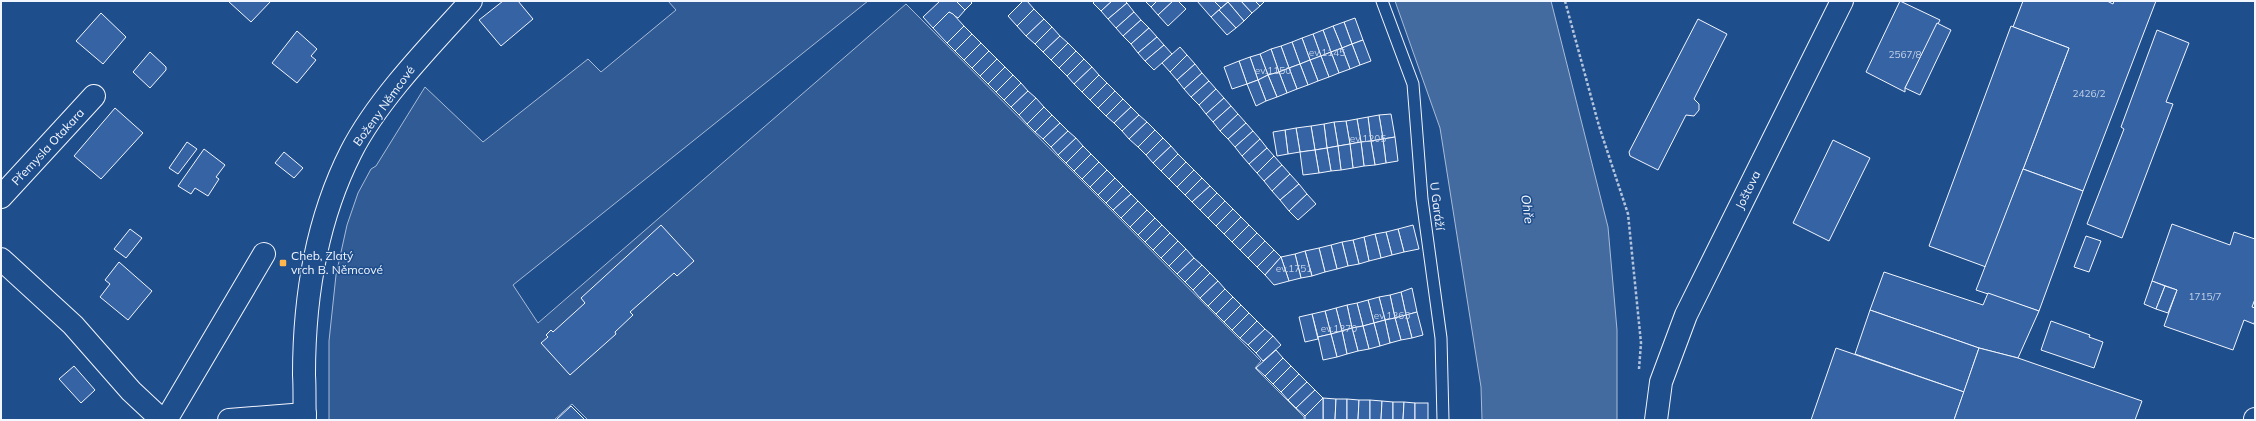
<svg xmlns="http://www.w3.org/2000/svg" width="2256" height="421" font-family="Mulish,sans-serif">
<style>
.built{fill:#305b95;stroke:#a8bbd7}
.water{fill:#446ba0;stroke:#a8bbd7}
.building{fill:#3563a3;stroke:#f2f6ff}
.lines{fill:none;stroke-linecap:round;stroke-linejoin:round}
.service-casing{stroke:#f2f6ff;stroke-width:13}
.minor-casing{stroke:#f2f6ff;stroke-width:24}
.tertiary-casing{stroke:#f2f6ff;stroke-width:24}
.path{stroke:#b3c4dc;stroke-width:2.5;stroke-dasharray:3 2;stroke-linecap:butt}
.service{stroke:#1f4e8c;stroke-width:11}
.minor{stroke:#1f4e8c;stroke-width:22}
.tertiary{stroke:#1f4e8c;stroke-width:22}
.poi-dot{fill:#ffb74d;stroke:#1f4e8c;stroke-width:1.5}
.labels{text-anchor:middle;stroke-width:3;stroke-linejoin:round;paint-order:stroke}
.number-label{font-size:10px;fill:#c3d1e8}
.street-label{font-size:12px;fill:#f2f6ff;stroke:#1f4e8c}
.poi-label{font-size:12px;fill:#f2f6ff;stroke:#1f4e8c;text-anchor:start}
.water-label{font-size:13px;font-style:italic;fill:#f2f6ff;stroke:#1f4e8c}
</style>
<rect width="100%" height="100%" fill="#1f4e8c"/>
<polygon class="built" points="668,1 868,1 513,285 538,323 906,4 1261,361 1255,368 1304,417 1304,420 588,420 572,404 554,420 329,420 329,341 336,275 347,225 358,193 371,169 376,166 425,87 483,142 588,59 601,72 676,10"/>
<polygon class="water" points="1395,1 1551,1 1608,227 1617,330 1617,420 1482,420 1481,387 1440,128"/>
<g class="building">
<polygon points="228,1 271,1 251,22"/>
<polygon points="503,1 518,1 533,19 501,46 479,20"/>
<polygon points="940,1 956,1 965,10 958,18 949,12 933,28 923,17"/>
<polygon points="956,1 970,1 972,3 965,10"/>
<polygon points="1023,1 1027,1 1034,9 1017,26 1008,16"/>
<polygon points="1095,1 1112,1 1101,11 1093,3"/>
<polygon points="1112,1 1125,1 1127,3 1108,19 1101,11"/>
<polygon points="1145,1 1157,1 1151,7"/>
<polygon points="1157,1 1173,1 1158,15 1151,7"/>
<polygon points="1173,1 1178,1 1186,9 1168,26 1158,15"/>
<polygon points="1197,1 1214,1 1221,8 1211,17"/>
<polygon points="1214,1 1229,1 1221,8"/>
<polygon points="1229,1 1241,1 1252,13 1244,21 1228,2"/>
<polygon points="1241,1 1255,1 1260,6 1252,13"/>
<polygon points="1255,1 1265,1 1260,6"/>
<polygon points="1900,1 1940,20 1905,88 1905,92 1866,72"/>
<polygon points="2023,1 2107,1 2113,4 2114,1 2156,1 2083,191 2023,169 2069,48 2013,27"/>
<polygon points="1228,2 1244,21 1236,28 1219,10"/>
<polygon points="1127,3 1134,12 1116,28 1108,19"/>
<polygon points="1034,9 1044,19 1026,36 1017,26"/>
<polygon points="1219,10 1236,28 1227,35 1211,17"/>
<polygon points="949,12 953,14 964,26 947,43 933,28"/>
<polygon points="1134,12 1141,20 1123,36 1116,28"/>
<polygon points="101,13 126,37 103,64 76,41"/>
<polygon points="1355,18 1363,40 1352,44 1344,22"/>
<polygon points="1044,19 1052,27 1035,44 1026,36"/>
<polygon points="1698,19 1727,34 1694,99 1699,104 1699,110 1694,116 1686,115 1658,170 1630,156 1629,152"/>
<polygon points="1141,20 1149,28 1131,44 1123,36"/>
<polygon points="1344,22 1352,44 1342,48 1333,26"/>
<polygon points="1937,23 1951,30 1920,95 1905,88"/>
<polygon points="964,26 972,34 955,51 947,43"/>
<polygon points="1333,26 1342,48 1331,52 1323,30"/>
<polygon points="2011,26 2069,48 1986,267 1929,246"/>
<polygon points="1052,27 1060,36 1043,52 1035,44"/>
<polygon points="1149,28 1157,37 1138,53 1131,44"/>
<polygon points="1323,30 1331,52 1321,56 1313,34"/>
<polygon points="2157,30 2189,43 2166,102 2173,104 2122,238 2087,224 2124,129 2121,127"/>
<polygon points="297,31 317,49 311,56 316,60 297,83 272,63"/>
<polygon points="972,34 981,43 964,60 955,51"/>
<polygon points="1313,34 1321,56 1310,60 1302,38"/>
<polygon points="1060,36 1068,43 1051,60 1043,52"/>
<polygon points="1157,37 1164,45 1145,61 1138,53"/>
<polygon points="1302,38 1310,60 1300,64 1292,42"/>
<polygon points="1363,40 1371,61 1360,65 1352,44"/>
<polygon points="1292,42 1300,64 1289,68 1281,46"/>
<polygon points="981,43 989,51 972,68 964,60"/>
<polygon points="1068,43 1076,51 1059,68 1051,60"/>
<polygon points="1352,44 1360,65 1350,69 1342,48"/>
<polygon points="1164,45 1172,54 1154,70 1145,61"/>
<polygon points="1281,46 1289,68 1279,72 1271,49"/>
<polygon points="1180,47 1187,55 1170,72 1162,63"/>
<polygon points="1342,48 1350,69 1339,73 1331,52"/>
<polygon points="1271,49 1279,72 1268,75 1260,54"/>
<polygon points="989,51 997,59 980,76 972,68"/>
<polygon points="1076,51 1084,59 1067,76 1059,68"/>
<polygon points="150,52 166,67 166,70 150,88 133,72"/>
<polygon points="1331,52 1339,73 1329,77 1321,56"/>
<polygon points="1260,54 1268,75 1258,80 1250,57"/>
<polygon points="1187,55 1195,64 1177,80 1170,72"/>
<polygon points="1321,56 1329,77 1318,81 1310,60"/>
<polygon points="1250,57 1258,80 1247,84 1239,61"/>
<polygon points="997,59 1005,67 988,84 980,76"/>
<polygon points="1084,59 1092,67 1074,84 1067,76"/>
<polygon points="1310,60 1318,81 1308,85 1300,64"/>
<polygon points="1239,61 1247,84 1232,89 1224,67"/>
<polygon points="1195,64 1202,73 1184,89 1177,80"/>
<polygon points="1300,64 1308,85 1297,89 1289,68"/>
<polygon points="1005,67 1013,75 996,92 988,84"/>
<polygon points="1092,67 1099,75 1082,92 1074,84"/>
<polygon points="1289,68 1297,89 1287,93 1279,72"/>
<polygon points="1279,72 1287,93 1277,97 1268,75"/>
<polygon points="1202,73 1209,81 1191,97 1184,89"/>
<polygon points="1013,75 1021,83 1004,100 996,92"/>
<polygon points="1099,75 1107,83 1090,100 1082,92"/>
<polygon points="1268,75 1277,97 1266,101 1258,80"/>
<polygon points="1258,80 1266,101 1256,106 1247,84"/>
<polygon points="1209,81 1216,89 1199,105 1191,97"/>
<polygon points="1021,83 1028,91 1011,107 1004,100"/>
<polygon points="1107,83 1115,91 1098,108 1090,100"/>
<polygon points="1216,89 1224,98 1206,114 1199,105"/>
<polygon points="1028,91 1036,98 1019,115 1011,107"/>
<polygon points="1115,91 1123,99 1106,116 1098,108"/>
<polygon points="1036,98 1044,107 1027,124 1019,115"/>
<polygon points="1224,98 1231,106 1213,122 1206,114"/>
<polygon points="1123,99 1131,107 1114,123 1106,116"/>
<polygon points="1231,106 1238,114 1220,131 1213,122"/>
<polygon points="1044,107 1052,115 1035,132 1027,124"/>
<polygon points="1131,107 1139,115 1122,131 1114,123"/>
<polygon points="115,108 143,133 101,179 74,156"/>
<polygon points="1238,114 1246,123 1228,139 1220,131"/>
<polygon points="1391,114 1395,137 1383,139 1379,115"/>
<polygon points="1052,115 1060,123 1043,139 1035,132"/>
<polygon points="1139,115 1147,122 1129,139 1122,131"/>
<polygon points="1379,115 1383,139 1371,141 1368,117"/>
<polygon points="1368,117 1371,141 1361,142 1357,119"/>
<polygon points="1357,119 1361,142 1350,144 1346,121"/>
<polygon points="1346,121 1350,144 1338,146 1334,122"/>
<polygon points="1147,122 1155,130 1138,147 1129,139"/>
<polygon points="1334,122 1338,146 1327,148 1324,124"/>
<polygon points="1060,123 1068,131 1051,147 1043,139"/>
<polygon points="1246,123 1253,131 1235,147 1228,139"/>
<polygon points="1324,124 1327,148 1315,150 1311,126"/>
<polygon points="1311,126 1315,150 1300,152 1296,128"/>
<polygon points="1296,128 1300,152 1288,154 1285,130"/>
<polygon points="1155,130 1163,138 1146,155 1138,147"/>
<polygon points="1285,130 1288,154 1277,156 1273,132"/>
<polygon points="1068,131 1076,138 1058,155 1051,147"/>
<polygon points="1253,131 1260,139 1242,156 1235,147"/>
<polygon points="1395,137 1398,161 1386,163 1383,139"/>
<polygon points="1076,138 1083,146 1066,163 1058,155"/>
<polygon points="1163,138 1171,146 1153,163 1146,155"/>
<polygon points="1260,139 1267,148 1249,164 1242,156"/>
<polygon points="1383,139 1386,163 1375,165 1371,141"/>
<polygon points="1833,140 1870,158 1829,241 1793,223"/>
<polygon points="1371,141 1375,165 1364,166 1361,142"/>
<polygon points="187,142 197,149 178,174 169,168"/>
<polygon points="1361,142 1364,166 1353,168 1350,144"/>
<polygon points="1350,144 1353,168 1341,170 1338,146"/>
<polygon points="1083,146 1091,154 1074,171 1066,163"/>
<polygon points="1171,146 1178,154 1161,171 1153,163"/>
<polygon points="1338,146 1341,170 1331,171 1327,148"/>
<polygon points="1267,148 1274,156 1257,173 1249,164"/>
<polygon points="1327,148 1331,171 1319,173 1315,150"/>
<polygon points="204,149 225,165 216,177 219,179 208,196 195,188 191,194 178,186"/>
<polygon points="1315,150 1319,173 1303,175 1300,152"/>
<polygon points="284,152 303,168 294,178 275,163"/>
<polygon points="1091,154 1099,162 1082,179 1074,171"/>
<polygon points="1178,154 1186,162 1169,179 1161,171"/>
<polygon points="1274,156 1282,165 1264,181 1257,173"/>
<polygon points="1099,162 1107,170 1090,187 1082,179"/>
<polygon points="1186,162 1194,170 1177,187 1169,179"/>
<polygon points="1282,165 1290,174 1272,191 1264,181"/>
<polygon points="2023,169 2083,191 2039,311 1976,290"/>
<polygon points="1107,170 1115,178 1098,195 1090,187"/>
<polygon points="1194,170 1202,178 1185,195 1177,187"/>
<polygon points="1290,174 1299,184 1280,200 1272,191"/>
<polygon points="1115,178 1123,186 1106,203 1098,195"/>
<polygon points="1202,178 1210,186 1192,202 1185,195"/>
<polygon points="1299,184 1307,194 1289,211 1280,200"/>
<polygon points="1123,186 1131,194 1113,210 1106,203"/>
<polygon points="1210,186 1217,193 1200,210 1192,202"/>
<polygon points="1217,193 1225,201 1208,218 1200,210"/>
<polygon points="1131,194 1138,201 1121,218 1113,210"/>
<polygon points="1307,194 1316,204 1298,220 1289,211"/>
<polygon points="1138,201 1147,210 1130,227 1121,218"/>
<polygon points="1225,201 1233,209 1216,226 1208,218"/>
<polygon points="1233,209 1241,217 1224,234 1216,226"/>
<polygon points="1147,210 1155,218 1138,235 1130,227"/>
<polygon points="1241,217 1249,225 1232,242 1224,234"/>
<polygon points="1155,218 1162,225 1145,242 1138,235"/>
<polygon points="2172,224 2230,245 2234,232 2255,239 2255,299 2252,307 2255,308 2255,319 2254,324 2244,320 2233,350 2164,326 2177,290 2152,281"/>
<polygon points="661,225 694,261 677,276 674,273 630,312 633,315 615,332 616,334 570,375 541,343 548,337 546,335 551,330 553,332 585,303 581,298"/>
<polygon points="1162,225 1170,233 1153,250 1145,242"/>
<polygon points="1249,225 1257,233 1240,250 1232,242"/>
<polygon points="1413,225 1419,249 1404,252 1398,229"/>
<polygon points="130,229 142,238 126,258 114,249"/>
<polygon points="1398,229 1404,252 1392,255 1386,232"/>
<polygon points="1386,232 1392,255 1381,258 1375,234"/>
<polygon points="1170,233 1178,241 1161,258 1153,250"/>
<polygon points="1257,233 1265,241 1248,258 1240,250"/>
<polygon points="1375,234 1381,258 1369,261 1364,237"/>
<polygon points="2086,236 2101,241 2089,272 2074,267"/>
<polygon points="1364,237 1369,261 1359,264 1353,240"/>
<polygon points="1353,240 1359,264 1348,266 1342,242"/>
<polygon points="1178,241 1186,249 1169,266 1161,258"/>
<polygon points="1265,241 1274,250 1257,267 1248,258"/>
<polygon points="1342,242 1348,266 1337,269 1331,245"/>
<polygon points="1331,245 1337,269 1325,272 1319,248"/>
<polygon points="1319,248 1325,272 1312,276 1305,251"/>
<polygon points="1186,249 1194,258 1177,274 1169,266"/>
<polygon points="1274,250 1281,257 1265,275 1257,267"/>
<polygon points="1305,251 1312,276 1301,278 1295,254"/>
<polygon points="1295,254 1301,278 1289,281 1281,257"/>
<polygon points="1281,257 1289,281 1274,285 1265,275"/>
<polygon points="1194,258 1202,265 1185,282 1177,274"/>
<polygon points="119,262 152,291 128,320 100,297 110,284 105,280"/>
<polygon points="1202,265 1210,273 1193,290 1185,282"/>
<polygon points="1884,272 1983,305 1988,293 2039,311 2018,358 1979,348 1870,310"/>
<polygon points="1210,273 1218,281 1200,298 1193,290"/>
<polygon points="1218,281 1225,289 1208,306 1200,298"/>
<polygon points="2152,281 2165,286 2156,309 2144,304"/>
<polygon points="2165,286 2177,290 2168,313 2156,309"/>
<polygon points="1412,288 1417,312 1406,315 1401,292"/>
<polygon points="1225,289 1233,297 1216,314 1208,306"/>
<polygon points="1401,292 1406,315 1395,318 1390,295"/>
<polygon points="1390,295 1395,318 1385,320 1379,297"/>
<polygon points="1233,297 1241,305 1224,322 1216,314"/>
<polygon points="1379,297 1385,320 1374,323 1368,300"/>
<polygon points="1368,300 1374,323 1363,326 1357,303"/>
<polygon points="1357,303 1363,326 1352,328 1347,305"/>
<polygon points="1241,305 1249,313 1232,330 1224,322"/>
<polygon points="1347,305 1352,328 1342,331 1336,308"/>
<polygon points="1336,308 1342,331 1331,334 1325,311"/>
<polygon points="1870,310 1979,348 1964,392 1855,354"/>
<polygon points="1325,311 1331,334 1318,337 1312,314"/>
<polygon points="1417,312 1423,335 1412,338 1406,315"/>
<polygon points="1249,313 1257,321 1240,338 1232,330"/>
<polygon points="1312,314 1318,339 1305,342 1299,317"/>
<polygon points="1406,315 1412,338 1401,340 1395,318"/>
<polygon points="1395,318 1401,340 1390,343 1385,320"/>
<polygon points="1385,320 1390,343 1380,346 1374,323"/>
<polygon points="1257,321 1265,329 1248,345 1240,338"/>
<polygon points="2051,321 2090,335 2089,337 2103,342 2094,368 2041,350"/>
<polygon points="1374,323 1380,346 1369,349 1363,326"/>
<polygon points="1363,326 1369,349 1358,351 1352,328"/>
<polygon points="1352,328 1358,351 1347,354 1342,331"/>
<polygon points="1265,329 1273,336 1256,353 1248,345"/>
<polygon points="1342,331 1347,354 1337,357 1331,334"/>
<polygon points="1331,334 1337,357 1323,360 1318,337"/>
<polygon points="1273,336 1281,345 1263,361 1256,353"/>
<polygon points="1836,348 1964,392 1954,420 1811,420"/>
<polygon points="1979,348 2018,358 2142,401 2135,420 1954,420"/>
<polygon points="1276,350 1283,358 1265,376 1256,368"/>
<polygon points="1283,358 1291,366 1273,384 1265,376"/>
<polygon points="74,366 95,390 81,403 59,379"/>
<polygon points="1291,366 1299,374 1281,392 1273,384"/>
<polygon points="1299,374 1307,382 1288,400 1281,392"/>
<polygon points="1307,382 1315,390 1296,408 1288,400"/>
<polygon points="1315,390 1323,398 1305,416 1296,408"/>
<polygon points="1323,398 1336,399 1335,420 1323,420"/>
<polygon points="1323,398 1323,420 1305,420 1305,416"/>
<polygon points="1336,399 1347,399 1347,420 1335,420"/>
<polygon points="1347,399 1359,400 1358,420 1347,420"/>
<polygon points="1359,400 1370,400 1370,420 1358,420"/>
<polygon points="1370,400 1382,401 1381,420 1370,420"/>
<polygon points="1382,401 1393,402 1393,420 1381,420"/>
<polygon points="1393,402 1404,402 1403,420 1393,420"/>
<polygon points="1404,402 1415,403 1415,420 1403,420"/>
<rect x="1415" y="403" width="13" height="17"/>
<polygon points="571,406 585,420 556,420"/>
</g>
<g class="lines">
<g class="service-casing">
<polyline id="service" points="1382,1 1413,84 1422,199 1441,338 1443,420"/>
</g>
<g class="minor-casing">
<g id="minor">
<polyline points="1,197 94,96"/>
<polyline points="1,259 73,325 131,391 162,420"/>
<polyline points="166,420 264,254"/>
<polyline points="229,420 305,414"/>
<polyline points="1656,420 1661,382 1686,315 1842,1"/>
<polyline points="2255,420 2255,419"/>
</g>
</g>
<g class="tertiary-casing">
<path id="tertiary" d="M305,420C304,405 305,390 304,375C304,299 316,221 351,152C378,99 431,45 471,1"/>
</g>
<polyline class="path" points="1565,1 1599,126 1628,214 1641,343 1639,369"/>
<use href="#service" class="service"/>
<use href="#minor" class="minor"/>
<use href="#tertiary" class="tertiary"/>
</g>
<rect class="poi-dot" x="279" y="259" width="8" height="8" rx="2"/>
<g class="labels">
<g class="number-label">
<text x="1327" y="56">ev.1145</text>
<text x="1905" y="58">2567/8</text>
<text x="1273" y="74">ev.1150</text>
<text x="2089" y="97">2426/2</text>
<text x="1368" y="142">ev.1205</text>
<text x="1294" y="272">ev.1751</text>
<text x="2205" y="300">1715/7</text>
<text x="1392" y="319">ev.1365</text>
<text x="1339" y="332">ev.1370</text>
</g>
<g class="street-label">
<text transform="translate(384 106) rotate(-54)" y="4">Boženy Němcové</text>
<text transform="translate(48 147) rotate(-47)" y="4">Přemysla Otakara</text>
<text transform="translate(1748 190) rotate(-64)" y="4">Joštova</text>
<text transform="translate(1437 206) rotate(83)" y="4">U Garáží</text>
</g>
<g class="poi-label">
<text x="291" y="260">Cheb, Zlatý<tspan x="291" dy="14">vrch B. Němcové</tspan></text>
</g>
<g class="water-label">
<text transform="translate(1528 209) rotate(82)" y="5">Ohře</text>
</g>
</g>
<rect width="2256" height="421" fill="none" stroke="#f2f6ff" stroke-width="4"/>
</svg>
